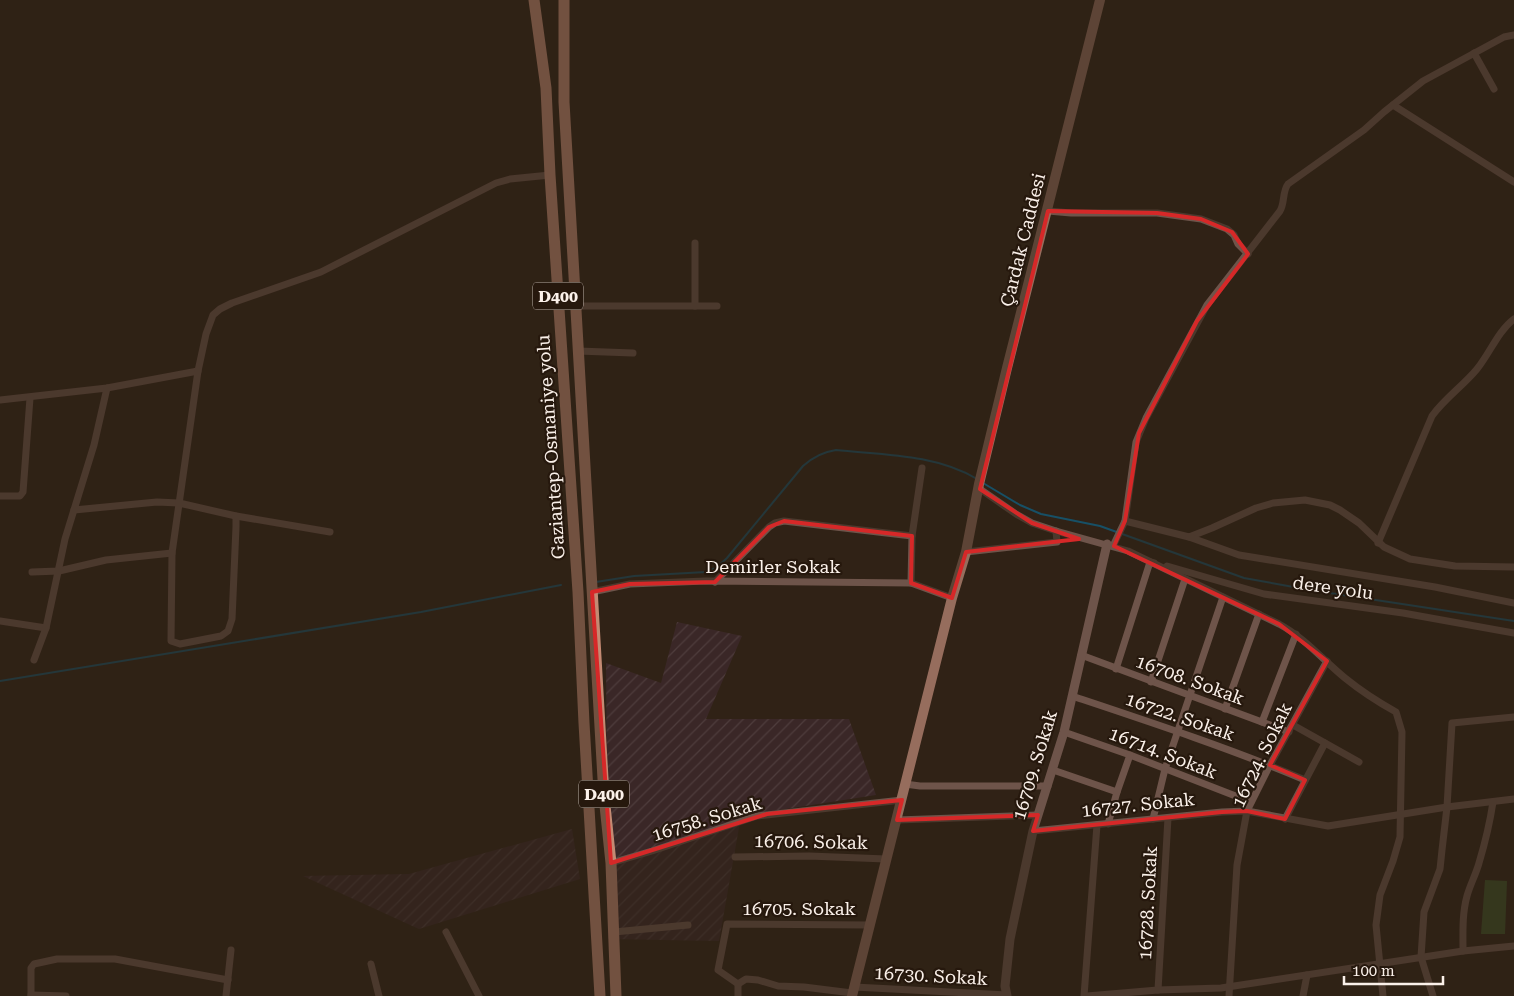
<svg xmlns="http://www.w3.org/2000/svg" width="1514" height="996" font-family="'Roboto Serif',serif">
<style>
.industrial{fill:url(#industrial-furrows)}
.garden{fill:#3c5127}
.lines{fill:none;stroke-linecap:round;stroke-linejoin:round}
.stream{stroke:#175066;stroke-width:2}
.minor{stroke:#6e544a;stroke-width:7}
.tertiary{stroke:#6e544a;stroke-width:9}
.secondary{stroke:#966d5d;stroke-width:10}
.trunk{stroke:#c48a73;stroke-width:11}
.marked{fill:none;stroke:#d62828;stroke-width:4;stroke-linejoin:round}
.labels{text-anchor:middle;stroke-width:4.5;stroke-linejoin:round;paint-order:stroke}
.shield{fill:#26180d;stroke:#bbb0a8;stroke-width:1}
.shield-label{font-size:16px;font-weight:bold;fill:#fbf1ea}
.street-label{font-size:18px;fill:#fbf1ea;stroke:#26180d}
</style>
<defs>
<pattern id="industrial-furrows" width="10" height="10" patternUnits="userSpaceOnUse" patternTransform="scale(1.25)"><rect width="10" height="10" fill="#3a2727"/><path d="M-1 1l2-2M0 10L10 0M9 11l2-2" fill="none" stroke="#4e3c3c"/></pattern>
</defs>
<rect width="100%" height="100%" fill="#302216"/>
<g class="industrial">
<polygon points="677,622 742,636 706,719 849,719 876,795 741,816 719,941 608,939 606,663 661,683"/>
<polygon points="572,829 580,879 419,929 303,876 409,874"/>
</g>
<polygon class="garden" points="1485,880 1507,881 1505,934 1481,934"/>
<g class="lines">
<g class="stream">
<polyline points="983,483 1020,505 1041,514 1100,526 1244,578 1310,590 1514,621"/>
<path d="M596,582L634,576L706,572L716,568L727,558L803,466C813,457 822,452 836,450C883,455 935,454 977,479"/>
<polyline points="0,681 421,612 561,585"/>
</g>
<g class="minor">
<polyline points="1474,53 1494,89"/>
<polyline points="1393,105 1514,182"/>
<polyline points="1048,211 1071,213 1157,213 1201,219 1227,229 1234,235 1238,244 1248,254"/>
<polyline points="695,243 695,306"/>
<polyline points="575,306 717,306"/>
<polyline points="578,351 633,353"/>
<polyline points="0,400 107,388 198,371"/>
<path d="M980,489L1016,514L1032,523L1056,531L1128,551L1279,624C1305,638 1323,660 1345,678C1361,691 1378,702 1396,712L1402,732L1400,837L1393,861L1380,895L1376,925L1383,996"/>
<polyline points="0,496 20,496 23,492 30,398"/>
<polyline points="74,510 157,502 179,503 236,516 330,532"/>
<polyline points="236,516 236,527 232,619 228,631 221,636 180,644 171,641 172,553 198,371 206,334 213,315 220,309 232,303 321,272 496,183 510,179 550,175"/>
<polyline points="1125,521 1189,537 1212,528 1256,508 1273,503 1305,500 1330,505 1340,510 1359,523 1384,547 1410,559 1455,566 1514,567"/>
<polyline points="1189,537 1239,555 1435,587 1514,603"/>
<path d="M1378,543L1432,416C1445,398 1463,386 1477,369C1490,353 1498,331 1514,319"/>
<path d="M1113,546L1125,521L1136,442L1146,418L1207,305L1280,211C1285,203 1282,192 1288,184L1364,130L1384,112L1423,81L1504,37L1514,35"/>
<polyline points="966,552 1057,542 1056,531"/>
<polyline points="1167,566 1264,594 1403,613 1514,633"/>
<polyline points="32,572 59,571 106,560 172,553"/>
<polyline points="715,582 769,527 775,523 784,521 912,536"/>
<polyline points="911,583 912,536 922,468"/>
<polyline points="592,592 630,584 706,581 911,583 952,598"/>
<polyline points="0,621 46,628"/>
<polyline points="1081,655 1289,732"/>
<polyline points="34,660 46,628 65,539 94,445 107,388"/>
<polyline points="1116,669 1150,562 1154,563"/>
<polyline points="1151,682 1185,579"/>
<path d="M1072,696C1150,722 1229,748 1305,780"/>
<polyline points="1225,709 1259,614"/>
<polyline points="1262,722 1296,634"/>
<polyline points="1293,725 1359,762"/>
<polyline points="1064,732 1130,755 1251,802"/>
<polyline points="1053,770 1117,792"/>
<polyline points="905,784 920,786 1048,786"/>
<polyline points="1153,819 1165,769 1223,597"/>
<polyline points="1285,819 1325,743"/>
<polyline points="897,820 1038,815"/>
<polyline points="1108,824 1117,792 1130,755"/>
<polyline points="1033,831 1222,812 1247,811 1328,826 1447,807 1514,799"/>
<polyline points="735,857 809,856 886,859"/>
<polyline points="611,863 652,851 757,816 902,800"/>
<polyline points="446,932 479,996"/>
<polyline points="614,932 688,925"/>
<path d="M1463,951C1463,933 1462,914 1467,896C1470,885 1476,874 1479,863C1485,843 1490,822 1493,802"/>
<polyline points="371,964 379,996"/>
<polyline points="738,984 746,979 758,980 778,986 804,987 852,993"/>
<polyline points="854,987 1007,995"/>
<polyline points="1158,990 1168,818"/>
<polyline points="31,995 66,996"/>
<polyline points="31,996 31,968 34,964 57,959 115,959 228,980"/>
<polyline points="226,996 231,950"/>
<polyline points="738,996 738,984 718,970 727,924 870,925"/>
<polyline points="1084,996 1097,825"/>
<polyline points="1087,996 1158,990 1221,988 1463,951 1514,946"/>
<polyline points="1229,996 1237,865 1247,811 1270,765 1327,661"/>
<polyline points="1303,996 1307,975"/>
<polyline points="1433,996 1421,957 1424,912 1440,869 1442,850 1447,807 1452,723 1514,717"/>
</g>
<polyline class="tertiary" points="1007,996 1005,986 1010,939 1033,831 1064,732 1107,544"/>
<polyline class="secondary" points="852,996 952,598 966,552 979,484 1007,368 1100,0"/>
<g class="trunk">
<polyline points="534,0 546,88 550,175 578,592 584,723 600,996"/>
<polyline points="564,0 564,102 604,796 611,863 616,996"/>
</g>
</g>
<path d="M0 0H1514V996H0ZM1048,211L1157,213L1201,219L1232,232L1248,254L1197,321L1139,433L1125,521L1114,546L1279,624L1327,661L1270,765L1305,780L1285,819L1247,811L1222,812L1033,831L1038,815L897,820L902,800L767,814L611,863L592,592L630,584L715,582L769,527L784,521L912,536L911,583L952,598L966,552L1079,539L1032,523L980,489Z" fill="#302216" fill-opacity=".55" fill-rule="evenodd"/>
<path class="marked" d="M1048,211L1157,213L1201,219L1232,232L1248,254L1197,321L1139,433L1125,521L1114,546L1279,624L1327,661L1270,765L1305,780L1285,819L1247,811L1222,812L1033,831L1038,815L897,820L902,800L767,814L611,863L592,592L630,584L715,582L769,527L784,521L912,536L911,583L952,598L966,552L1079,539L1032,523L980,489Z"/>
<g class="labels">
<g class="shield">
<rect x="533" y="282.5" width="50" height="27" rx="4"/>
<rect x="579" y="780.5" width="50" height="27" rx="4"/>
</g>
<g class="shield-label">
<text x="558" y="302">D400</text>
<text x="604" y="800">D400</text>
</g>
<g class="street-label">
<text transform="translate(1023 240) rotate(-76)" y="6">Çardak Caddesi</text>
<text transform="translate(551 447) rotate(-94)" y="6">Gaziantep-Osmaniye yolu</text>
<text x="773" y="573">Demirler Sokak</text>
<text transform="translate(1333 588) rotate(8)" y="6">dere yolu</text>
<text transform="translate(1190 680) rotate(20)" y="6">16708. Sokak</text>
<text transform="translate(1180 717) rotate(19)" y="6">16722. Sokak</text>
<text transform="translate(1163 753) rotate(21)" y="6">16714. Sokak</text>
<text transform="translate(1262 755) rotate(-64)" y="6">16724. Sokak</text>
<text transform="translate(1035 765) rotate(-73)" y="6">16709. Sokak</text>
<text transform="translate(1138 805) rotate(-6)" y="6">16727. Sokak</text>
<text transform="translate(707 819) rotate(-17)" y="6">16758. Sokak</text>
<text transform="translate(811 842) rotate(1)" y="6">16706. Sokak</text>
<text transform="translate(1148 903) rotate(-87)" y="6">16728. Sokak</text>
<text x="799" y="915">16705. Sokak</text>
<text transform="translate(931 976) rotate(3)" y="6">16730. Sokak</text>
</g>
</g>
<path d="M1344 976v8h99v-8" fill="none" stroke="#fbf1ea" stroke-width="2.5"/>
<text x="1352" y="976" font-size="15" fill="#fbf1ea" stroke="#26180d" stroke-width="4" paint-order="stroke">100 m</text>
</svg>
